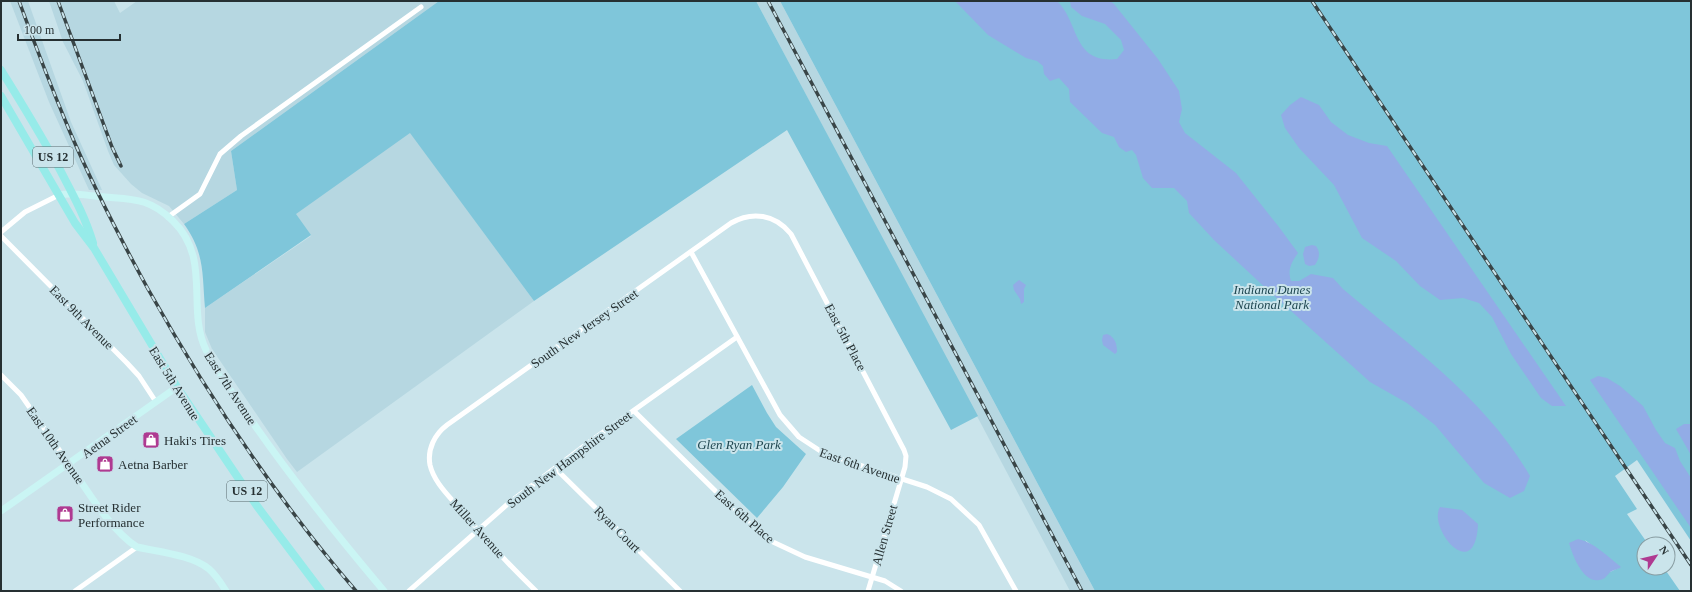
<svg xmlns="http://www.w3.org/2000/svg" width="1692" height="592" font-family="Georgia,serif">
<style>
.built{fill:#b6d7e1}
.green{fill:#7fc6da;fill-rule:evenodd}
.water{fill:#92ace6}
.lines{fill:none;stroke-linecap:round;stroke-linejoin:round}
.street{stroke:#fff;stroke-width:5}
.secondary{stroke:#caf5f4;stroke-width:7}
.primary{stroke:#96ebe9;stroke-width:8}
.rail-casing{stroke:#394547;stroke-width:3.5}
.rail{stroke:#cae4eb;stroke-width:2;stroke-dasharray:6;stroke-linecap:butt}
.labels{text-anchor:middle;stroke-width:4;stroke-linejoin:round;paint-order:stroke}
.shield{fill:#cae4eb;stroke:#57666a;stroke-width:1}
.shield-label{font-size:12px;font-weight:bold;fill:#263032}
.park-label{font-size:13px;font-style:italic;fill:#204852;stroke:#cae4eb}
.street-label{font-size:13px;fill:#263032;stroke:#cae4eb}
.poi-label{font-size:13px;fill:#263032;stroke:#cae4eb;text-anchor:start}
</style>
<rect width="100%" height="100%" fill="#cae4eb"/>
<g class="built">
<polygon points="10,1 28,1 71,122 102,190 89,190 49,102"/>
<polygon points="49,1 114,1 120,13 137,1 439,1 231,151 237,190 184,224 169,206 142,193 131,184 114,165 108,151 83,81 63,42"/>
<polygon points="756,1 780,1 1095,591 1070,591"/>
<polygon points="410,132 534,301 297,472 287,459 212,349 205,332 205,308 311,236 295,214"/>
</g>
<g class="green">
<path d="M439,1H756L978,416L951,430L787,130L534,301L410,133L296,214L311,235L205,308C202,274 205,253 184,224L237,190L231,151Z"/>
<path d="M780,1H1691V541L1637,460L1615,476L1637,509L1627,514L1648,544H1644V568H1664L1680,591H1095ZM1585,540L1620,567L1610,572Z"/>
<polygon points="752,385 767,413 776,427 806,454 783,487 757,518 676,439"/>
</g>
<g class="water">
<path d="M955,1H1057C1080,23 1072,64 1117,59L1124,50L1121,40L1105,24L1082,16L1071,7L1070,1H1110L1114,4L1158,59L1179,91L1182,109L1179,122L1185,133L1236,173L1279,227L1298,253C1292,262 1287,269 1291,281H1299L1311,274L1333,278L1343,289C1410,346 1486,399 1530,476L1524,491L1510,498L1484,483L1435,425L1407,403L1370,382L1270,292L1214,240L1189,213L1187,201L1174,188H1152L1143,178L1136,155L1132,150L1126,152L1119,147L1114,137L1102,133L1070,102L1069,89L1059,78L1050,81L1044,74L1043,66L1037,61L1026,58L988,35Z"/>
<polygon points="1301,97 1319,105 1331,122 1348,135 1369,143 1387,146 1566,406 1552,406 1541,398 1511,354 1492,317 1479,303 1463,298 1440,300 1420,286 1396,261 1362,238 1334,185 1299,148 1285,128 1281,115 1290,105"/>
<path d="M1312,245L1316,246C1321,253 1319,259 1315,265L1309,266L1305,264L1303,254L1305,247Z"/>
<polygon points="1019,280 1026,285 1024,289 1024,302 1021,304 1020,299 1014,290 1013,285"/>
<path d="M1107,334C1115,337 1117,344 1117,352L1115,354L1103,345L1102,340L1103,335Z"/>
<polygon points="1598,376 1607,378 1620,386 1643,406 1656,430 1665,443 1675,448 1680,461 1691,478 1691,528 1590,380"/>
<polygon points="1684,424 1691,424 1691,455 1676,429"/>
<path d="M1440,507L1462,510L1478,524C1475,586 1427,528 1440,507Z"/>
<path d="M1578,539C1594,542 1608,557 1621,567C1617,570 1615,569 1612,571C1608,573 1607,577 1603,579C1584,587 1573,556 1569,543Z"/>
</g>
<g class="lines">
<g class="street">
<polyline points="168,217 200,194 220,154 241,136 421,7"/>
<polyline points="1,232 25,212 59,195"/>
<polyline points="1,236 127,363 139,376 156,402"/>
<polyline points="691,252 780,415 799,437 825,454 927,487 951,499 979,525 1016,591"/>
<polyline points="1,375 21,395 69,464"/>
<polyline points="634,411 746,521 773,542 805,557 885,581 901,591"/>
<polyline points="555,468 680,591"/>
<polyline points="75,591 137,547"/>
<polyline points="409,591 510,502 592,440 737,337"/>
<path d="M536,591C509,565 483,537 459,508C448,495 434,482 430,465C427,449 435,434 447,425L731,223C752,211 775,214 791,234L904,450L906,456L905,467L868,591"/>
</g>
<g class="secondary">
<path d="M59,195C72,192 82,195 95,196C128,200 147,195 173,221C212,259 186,309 206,350C217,373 233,393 247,414C289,476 336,534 384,591"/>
<path d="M69,464C87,490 111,531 137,547C159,552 192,555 209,569C216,575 221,583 226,591"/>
<polyline points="1,511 177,387"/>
</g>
<g class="primary">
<path d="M1,70C21,102 41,135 59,168C72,193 85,216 93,243"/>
<polyline points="1,96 75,223 94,248 177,387 257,506 321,591"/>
</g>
<g class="rail-casing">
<g id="rail">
<path d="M19,1C35,45 52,89 70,132C93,186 120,238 148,289C208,396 276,498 356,591"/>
<polyline points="58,1 112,147 121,166"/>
<polyline points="768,1 1082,591"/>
<polyline points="1312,1 1691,565"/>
</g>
</g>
<use href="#rail" class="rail"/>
</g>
<defs>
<g id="shop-square" transform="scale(0.9)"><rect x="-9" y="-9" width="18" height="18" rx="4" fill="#af3a91" stroke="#cae4eb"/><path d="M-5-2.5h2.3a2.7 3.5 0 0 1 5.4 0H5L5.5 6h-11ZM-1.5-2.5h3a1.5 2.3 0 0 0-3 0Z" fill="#fff"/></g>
</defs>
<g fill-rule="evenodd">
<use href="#shop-square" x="151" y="440"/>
<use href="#shop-square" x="105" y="464"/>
<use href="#shop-square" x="65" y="514"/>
</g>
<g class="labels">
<g class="shield">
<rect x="33" y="147" width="40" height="20" rx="3"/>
<rect x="227" y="481" width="40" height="20" rx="3"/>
</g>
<g class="shield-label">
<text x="53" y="161">US 12</text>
<text x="247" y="495">US 12</text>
</g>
<g class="park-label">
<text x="1272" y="294">Indiana Dunes<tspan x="1272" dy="15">National Park</tspan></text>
<text x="739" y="449">Glen Ryan Park</text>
</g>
<g class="street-label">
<text transform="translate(82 317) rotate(45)" y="5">East 9th Avenue</text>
<text transform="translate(584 328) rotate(-35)" y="5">South New Jersey Street</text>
<text transform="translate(846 337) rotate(62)" y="5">East 5th Place</text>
<text transform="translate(175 383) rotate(58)" y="5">East 5th Avenue</text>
<text transform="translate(231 388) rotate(57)" y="5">East 7th Avenue</text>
<text transform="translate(109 436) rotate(-36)" y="5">Aetna Street</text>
<text transform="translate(56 445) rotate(55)" y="5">East 10th Avenue</text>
<text transform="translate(569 459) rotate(-37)" y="5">South New Hampshire Street</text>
<text transform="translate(860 465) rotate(19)" y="5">East 6th Avenue</text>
<text transform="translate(745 516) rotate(41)" y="5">East 6th Place</text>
<text transform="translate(478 528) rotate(48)" y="5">Miller Avenue</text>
<text transform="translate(618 529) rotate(45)" y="5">Ryan Court</text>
<text transform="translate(884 535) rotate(-74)" y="5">Allen Street</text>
</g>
<g class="poi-label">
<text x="164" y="445">Haki's Tires</text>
<text x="118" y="469">Aetna Barber</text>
<text x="78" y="512">Street Rider<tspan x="78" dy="15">Performance</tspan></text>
</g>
</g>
<rect width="1692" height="592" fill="none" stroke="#263032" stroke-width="4"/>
<g transform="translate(1656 556) rotate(55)"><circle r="19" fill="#cae4eb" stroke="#889ca1"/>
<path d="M0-3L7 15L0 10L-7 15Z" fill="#af3a91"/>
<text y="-6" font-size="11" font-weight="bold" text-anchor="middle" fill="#263032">N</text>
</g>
<path d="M18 34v6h102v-6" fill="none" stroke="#263032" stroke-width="2"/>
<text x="24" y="34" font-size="12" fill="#263032" stroke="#cae4eb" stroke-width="3" paint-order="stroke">100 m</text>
</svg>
